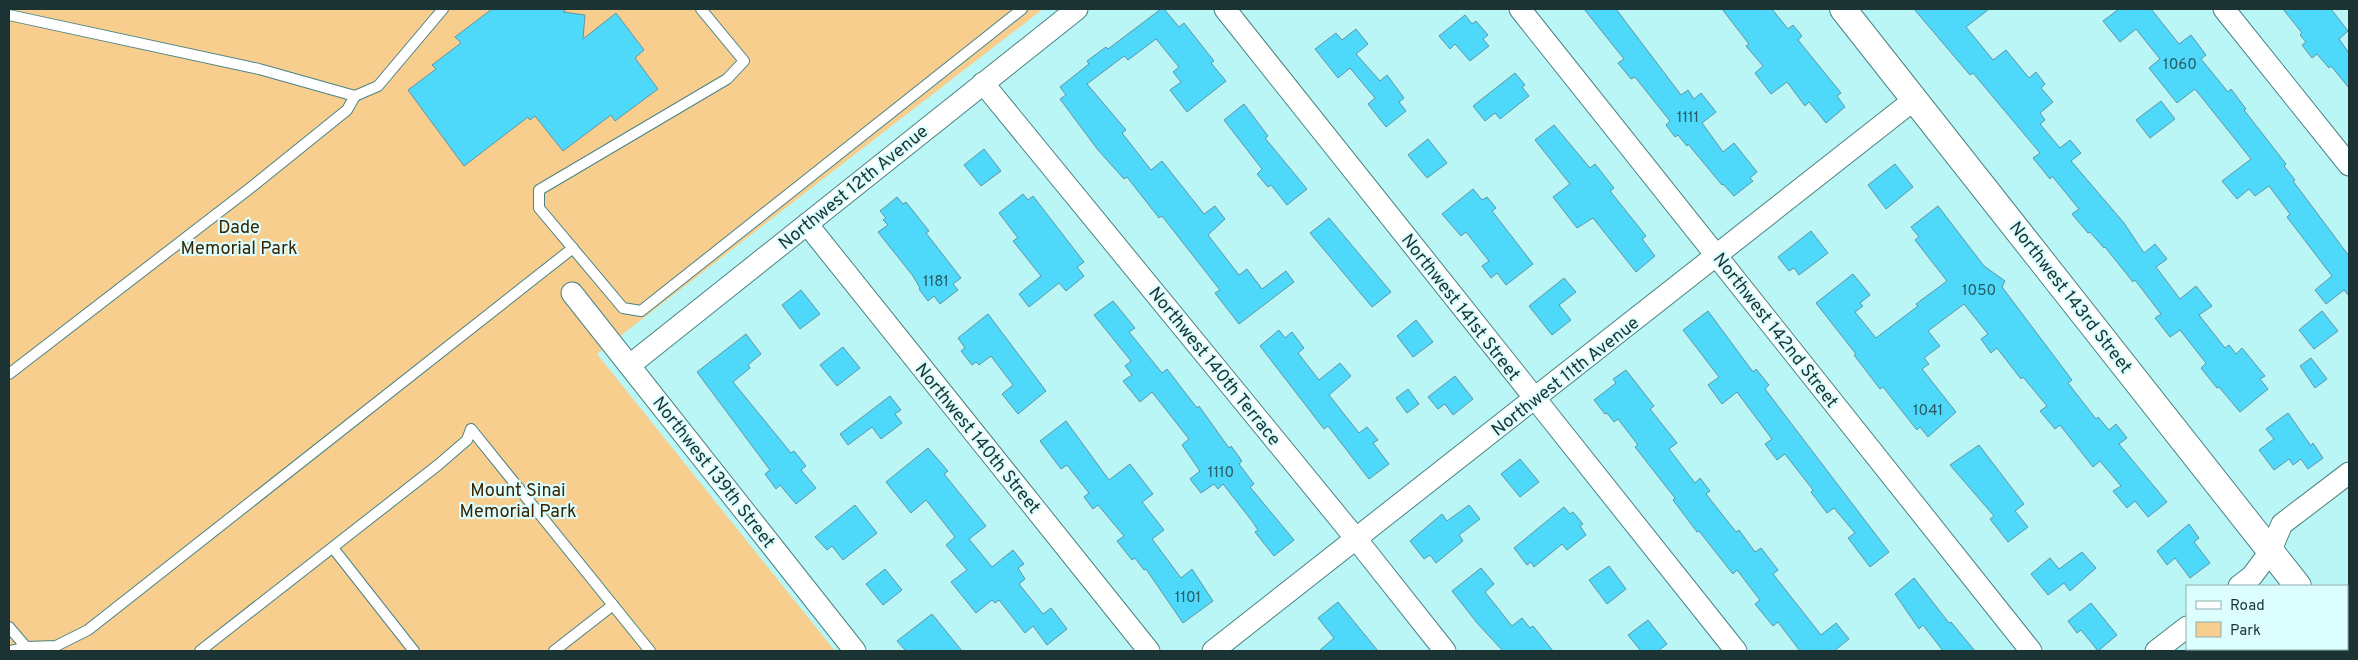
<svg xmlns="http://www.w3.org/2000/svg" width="2358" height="660" font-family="Overpass,sans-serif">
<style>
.green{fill:#f7ce8e}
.building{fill:#4ed8fa;stroke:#6195a4}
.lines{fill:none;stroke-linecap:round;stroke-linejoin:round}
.service-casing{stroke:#4a8384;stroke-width:12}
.minor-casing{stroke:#4a8384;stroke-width:23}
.tertiary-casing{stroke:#4a8384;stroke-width:28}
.service{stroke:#fff;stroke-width:10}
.minor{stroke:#fff;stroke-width:21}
.tertiary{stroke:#fff;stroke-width:26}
.labels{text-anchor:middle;stroke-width:4.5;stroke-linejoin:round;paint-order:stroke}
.number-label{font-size:15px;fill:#285c65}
.street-label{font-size:18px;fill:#1b3333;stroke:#dcfeff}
.park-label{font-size:18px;fill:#3b2500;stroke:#dcfeff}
</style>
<rect width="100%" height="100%" fill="#bbf6f7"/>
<polygon class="green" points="9,9 1043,9 597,354 835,651 9,651"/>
<g class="building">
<polygon points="492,9 567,9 563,12 585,15 583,39 616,13 644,50 635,58 658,89 615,121 611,115 563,151 535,116 530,120 528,117 464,166 408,90 436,69 432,65 461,43 455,37"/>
<polygon points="1161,9 1164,9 1179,27 1184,23 1214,61 1211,63 1226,81 1187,112 1170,90 1181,82 1173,72 1179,67 1156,39 1128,60 1124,56 1087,84 1126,130 1122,133 1151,170 1162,161 1204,214 1215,206 1225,219 1208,235 1239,275 1247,269 1262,289 1286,271 1294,282 1239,324 1215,293 1220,290 1162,216 1159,218 1127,177 1124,179 1098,150 1060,99 1066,95 1060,87 1089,64 1087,61 1106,47 1108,49"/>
<polygon points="1584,9 1616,9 1681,95 1688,90 1694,99 1701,93 1716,112 1702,123 1723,152 1734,143 1757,172 1750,178 1753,181 1734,196 1723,184 1722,185 1688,144 1687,146 1678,135 1675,137 1666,125 1670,121 1635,77 1631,79 1618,63 1624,59"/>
<polygon points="1722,9 1772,9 1788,29 1793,25 1802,36 1798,40 1841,93 1837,96 1845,107 1826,123 1809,102 1805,106 1787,82 1771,94 1755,73 1763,66 1746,46 1749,44"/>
<polygon points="1914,9 1989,9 1966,27 1993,60 2006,50 2029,78 2036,72 2045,84 2041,88 2053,102 2040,113 2045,120 2040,124 2060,148 2070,140 2081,153 2071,161 2124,223 2144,253 2155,244 2167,259 2156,267 2180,299 2196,286 2212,306 2199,315 2225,348 2229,345 2236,354 2242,348 2265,376 2260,379 2268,389 2240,412 2219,387 2217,388 2201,368 2206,363 2180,330 2170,337 2155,318 2161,314 2135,280 2133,282 2105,247 2104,248 2090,232 2088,233 2072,214 2079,209 2052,176 2050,179 2033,158 2040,153 1973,73 1970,75"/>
<polygon points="2119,9 2151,9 2179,44 2191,35 2206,55 2201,59 2228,92 2231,89 2246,109 2244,110 2286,164 2284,166 2295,180 2293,181 2349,256 2349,296 2344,290 2326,304 2315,290 2332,276 2287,217 2290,214 2269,186 2255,196 2249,189 2237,199 2222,181 2251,159 2195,89 2177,103 2149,68 2160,59 2136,29 2120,42 2103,21"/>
<polygon points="2283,9 2331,9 2348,31 2339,39 2349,53 2349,88 2331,66 2329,68 2317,54 2312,58 2302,45 2306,42 2300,35 2302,33"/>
<polygon points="1465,15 1472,24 1476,21 1488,35 1483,39 1489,46 1470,61 1455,44 1450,49 1439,36"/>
<polygon points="1356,29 1368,44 1356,54 1380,81 1387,75 1404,98 1399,102 1406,111 1386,127 1368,104 1375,98 1350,68 1338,78 1315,49 1336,33 1342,40"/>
<polygon points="1515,73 1525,85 1522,87 1529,96 1500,119 1495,113 1485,121 1473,106"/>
<polygon points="2161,101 2175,119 2150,138 2136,120"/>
<polygon points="1244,104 1268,136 1265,138 1307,189 1287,205 1271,185 1268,187 1257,174 1262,169 1224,120"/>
<polygon points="1554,125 1590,168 1595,164 1614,188 1610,191 1646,236 1642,239 1655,256 1636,272 1593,218 1577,228 1553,197 1570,184 1535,140"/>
<polygon points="1428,139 1447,163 1427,178 1408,155"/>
<polygon points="984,149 1001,171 981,186 964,165"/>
<polygon points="1895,164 1913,187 1886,209 1868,185"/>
<polygon points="1473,189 1482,200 1487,197 1496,208 1492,211 1533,264 1506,285 1497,273 1491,278 1482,266 1489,261 1466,232 1461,236 1442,214"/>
<polygon points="1023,194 1028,200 1033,196 1084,262 1077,267 1084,276 1066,291 1059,283 1029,307 1019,294 1041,276 1013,241 1018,238 999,213"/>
<polygon points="897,197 903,204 906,202 929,231 926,233 961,278 953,284 958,290 940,304 934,296 928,301 919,289 920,288 913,276 878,232 888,225 883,220 886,218 880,211"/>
<polygon points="1938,206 1984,266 2005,281 2002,287 2072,380 2068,383 2096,419 2098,417 2109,430 2116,424 2127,438 2119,444 2167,502 2148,517 2135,501 2127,508 2113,491 2121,486 2100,461 2093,467 2060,425 2055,429 2040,411 2047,406 2023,377 2021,379 1997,348 1991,353 1981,339 1988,334 1964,304 1928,331 1940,346 1924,358 1929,364 1922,369 1956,412 1928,437 1920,427 1917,430 1883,387 1880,389 1854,355 1856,354 1816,303 1853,274 1870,295 1860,303 1863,306 1855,312 1876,338 1918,306 1916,304 1947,281 1915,240 1919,237 1911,227"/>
<polygon points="1329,218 1391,292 1372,307 1310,233"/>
<polygon points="1811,231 1828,253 1799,275 1794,268 1789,271 1778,257"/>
<polygon points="1564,278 1576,292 1559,305 1571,320 1552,335 1529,306"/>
<polygon points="801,290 820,314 800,329 782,305"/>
<polygon points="1113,301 1135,328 1129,332 1162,373 1167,369 1197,408 1199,406 1229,448 1231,446 1242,461 1239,464 1254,484 1250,487 1294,540 1274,556 1255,532 1258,530 1252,521 1223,484 1218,489 1214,484 1201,493 1190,479 1200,471 1182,445 1189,439 1152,392 1140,402 1123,381 1132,375 1125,366 1131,361 1094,315"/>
<polygon points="1708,311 1753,372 1756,369 1769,385 1765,389 1889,552 1870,567 1848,538 1855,533 1834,508 1827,513 1811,492 1813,490 1785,454 1777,460 1765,444 1772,439 1737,392 1722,404 1708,385 1719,377 1683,330"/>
<polygon points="2322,311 2338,331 2314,349 2299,330"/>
<polygon points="988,314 1046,391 1018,414 1002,394 1013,385 991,356 979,365 976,362 972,365 961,351 965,348 958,338"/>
<polygon points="1416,320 1433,342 1413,357 1397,336"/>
<polygon points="1279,330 1285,338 1292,332 1304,348 1298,353 1319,380 1340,363 1351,376 1329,395 1359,433 1367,427 1378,440 1373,443 1389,464 1369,479 1328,426 1324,429 1260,346"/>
<polygon points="746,334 761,354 748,365 750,368 733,382 791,453 794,451 806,466 801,470 816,488 796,504 780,485 776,489 765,474 770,470 697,372"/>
<polygon points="843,347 860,368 837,386 820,365"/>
<polygon points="2311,358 2327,379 2315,388 2300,366"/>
<polygon points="1626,370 1654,406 1650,409 1677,443 1669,449 1695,483 1700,478 1710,491 1706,494 1736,532 1739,530 1755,552 1761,548 1778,570 1773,574 1821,635 1836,623 1849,639 1834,651 1800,651 1778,622 1773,626 1755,604 1760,600 1737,570 1733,574 1699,531 1697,532 1673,500 1675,498 1635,447 1638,445 1618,419 1614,422 1607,413 1605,414 1594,400 1616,383 1613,379"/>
<polygon points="1455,376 1473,399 1453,415 1445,404 1438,409 1428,397"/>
<polygon points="1408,389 1419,404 1407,413 1396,398"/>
<polygon points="890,396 901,410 895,414 902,423 881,439 872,427 848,445 840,434"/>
<polygon points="2288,413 2311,446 2313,443 2323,458 2308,469 2301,459 2293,465 2289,459 2274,470 2259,450 2274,439 2266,429"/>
<polygon points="1066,421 1109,480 1130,464 1153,494 1142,502 1164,530 1152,539 1181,578 1192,569 1213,601 1183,623 1146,569 1144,570 1135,558 1132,560 1117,541 1124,536 1098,505 1093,509 1084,497 1089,493 1067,465 1061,469 1040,441"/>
<polygon points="1979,445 2024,504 2015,511 2028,527 2008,542 1990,519 1994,516 1950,465"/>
<polygon points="928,448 948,471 944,474 986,526 969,539 992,567 1013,550 1024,564 1018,568 1025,579 1019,584 1043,614 1051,608 1067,629 1047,645 1033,626 1025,633 999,600 995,603 992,600 976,613 951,582 967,570 946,545 955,537 926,500 911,513 886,482"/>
<polygon points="1520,459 1539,482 1520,497 1501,474"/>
<polygon points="855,505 877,533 843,560 832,546 827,550 815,537"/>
<polygon points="1469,505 1480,519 1459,535 1463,541 1436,563 1430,555 1424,559 1410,541 1442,514 1447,521"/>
<polygon points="1564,507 1570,514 1573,512 1583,524 1580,526 1586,535 1567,550 1562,544 1534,567 1531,562 1527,565 1514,548"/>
<polygon points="2189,524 2199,538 2194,542 2210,563 2190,578 2175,558 2167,565 2157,551"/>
<polygon points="2082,552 2096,568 2070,591 2064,583 2048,595 2031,574 2050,558 2059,569"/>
<polygon points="1609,566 1626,589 1607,604 1589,580"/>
<polygon points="1481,568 1494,584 1485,592 1512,626 1522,618 1530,628 1533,626 1553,651 1503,651 1477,623 1452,591"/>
<polygon points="885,569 902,590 883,605 866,584"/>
<polygon points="1914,578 1949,623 1951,622 1975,651 1943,651 1923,625 1919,629 1895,594"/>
<polygon points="1338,602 1378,651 1319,651 1334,638 1318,618"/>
<polygon points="2091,603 2117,635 2098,651 2081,630 2077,633 2068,621"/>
<polygon points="932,614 962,651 906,651 897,641"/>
<polygon points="1648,620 1667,644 1658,651 1641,651 1628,635"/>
</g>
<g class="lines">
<g class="service-casing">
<g id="service">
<polyline points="701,9 744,61 727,79 539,190 539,208 623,308 641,311 1022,9"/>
<polyline points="9,15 259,69 355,96 378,86 443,9"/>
<polyline points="9,374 249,189 347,110 355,96"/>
<polyline points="333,548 414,651"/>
<polyline points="9,627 26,647"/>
<polyline points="10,651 26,647 56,646 88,630 573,248"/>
<polyline points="200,651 438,465 467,440 471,429 650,651"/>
<polyline points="554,651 613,605"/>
</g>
</g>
<g class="minor-casing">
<g id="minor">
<polyline points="1225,9 1736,651"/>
<polyline points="1520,9 2031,651"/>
<polyline points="2224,9 2349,165"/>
<polyline points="983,83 1357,540 1445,651"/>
<polyline points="807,224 1149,651"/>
<polyline points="572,293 855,651"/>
<polyline points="630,365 1077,9"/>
<polyline points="2239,586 2252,576 2270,552 2282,524 2349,473"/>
<polyline points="1213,651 1915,99"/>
<polyline points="2156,651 2187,627"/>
</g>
</g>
<g class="tertiary-casing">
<g id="tertiary">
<polyline points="1843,9 2298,586"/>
<polyline points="2347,648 2349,651"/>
</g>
</g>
<use href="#service" class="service"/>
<use href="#minor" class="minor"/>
<use href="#tertiary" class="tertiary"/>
</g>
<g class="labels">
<g class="number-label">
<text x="2180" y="69">1060</text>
<text x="1688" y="122">1111</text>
<text x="936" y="286">1181</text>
<text x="1979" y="295">1050</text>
<text x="1928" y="415">1041</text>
<text x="1221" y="477">1110</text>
<text x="1188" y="602">1101</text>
</g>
<g class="street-label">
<text transform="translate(853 187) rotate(-39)" y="6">Northwest 12th Avenue</text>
<text transform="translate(2071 297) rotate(52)" y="6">Northwest 143rd Street</text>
<text transform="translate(1461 307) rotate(52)" y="6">Northwest 141st Street</text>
<text transform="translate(1776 330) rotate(52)" y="6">Northwest 142nd Street</text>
<text transform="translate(1215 366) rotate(51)" y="6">Northwest 140th Terrace</text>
<text transform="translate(1565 376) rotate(-38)" y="6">Northwest 11th Avenue</text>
<text transform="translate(978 438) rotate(51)" y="6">Northwest 140th Street</text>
<text transform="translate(714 472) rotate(52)" y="6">Northwest 139th Street</text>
</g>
<g class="park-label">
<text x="239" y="233">Dade<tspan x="239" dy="21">Memorial Park</tspan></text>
<text x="518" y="496">Mount Sinai<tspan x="518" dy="21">Memorial Park</tspan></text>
</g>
</g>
<rect width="2358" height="660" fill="none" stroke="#1b3333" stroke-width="20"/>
<rect x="2186" y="585" width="162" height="65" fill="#dcfeff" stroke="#8fadad"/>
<rect x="2196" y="601" width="25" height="8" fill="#ffffff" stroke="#8fadad"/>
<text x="2230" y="610" font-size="15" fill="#1b3333">Road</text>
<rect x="2196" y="622" width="25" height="15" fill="#f7ce8e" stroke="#8fadad"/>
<text x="2230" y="635" font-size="15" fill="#1b3333">Park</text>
</svg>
